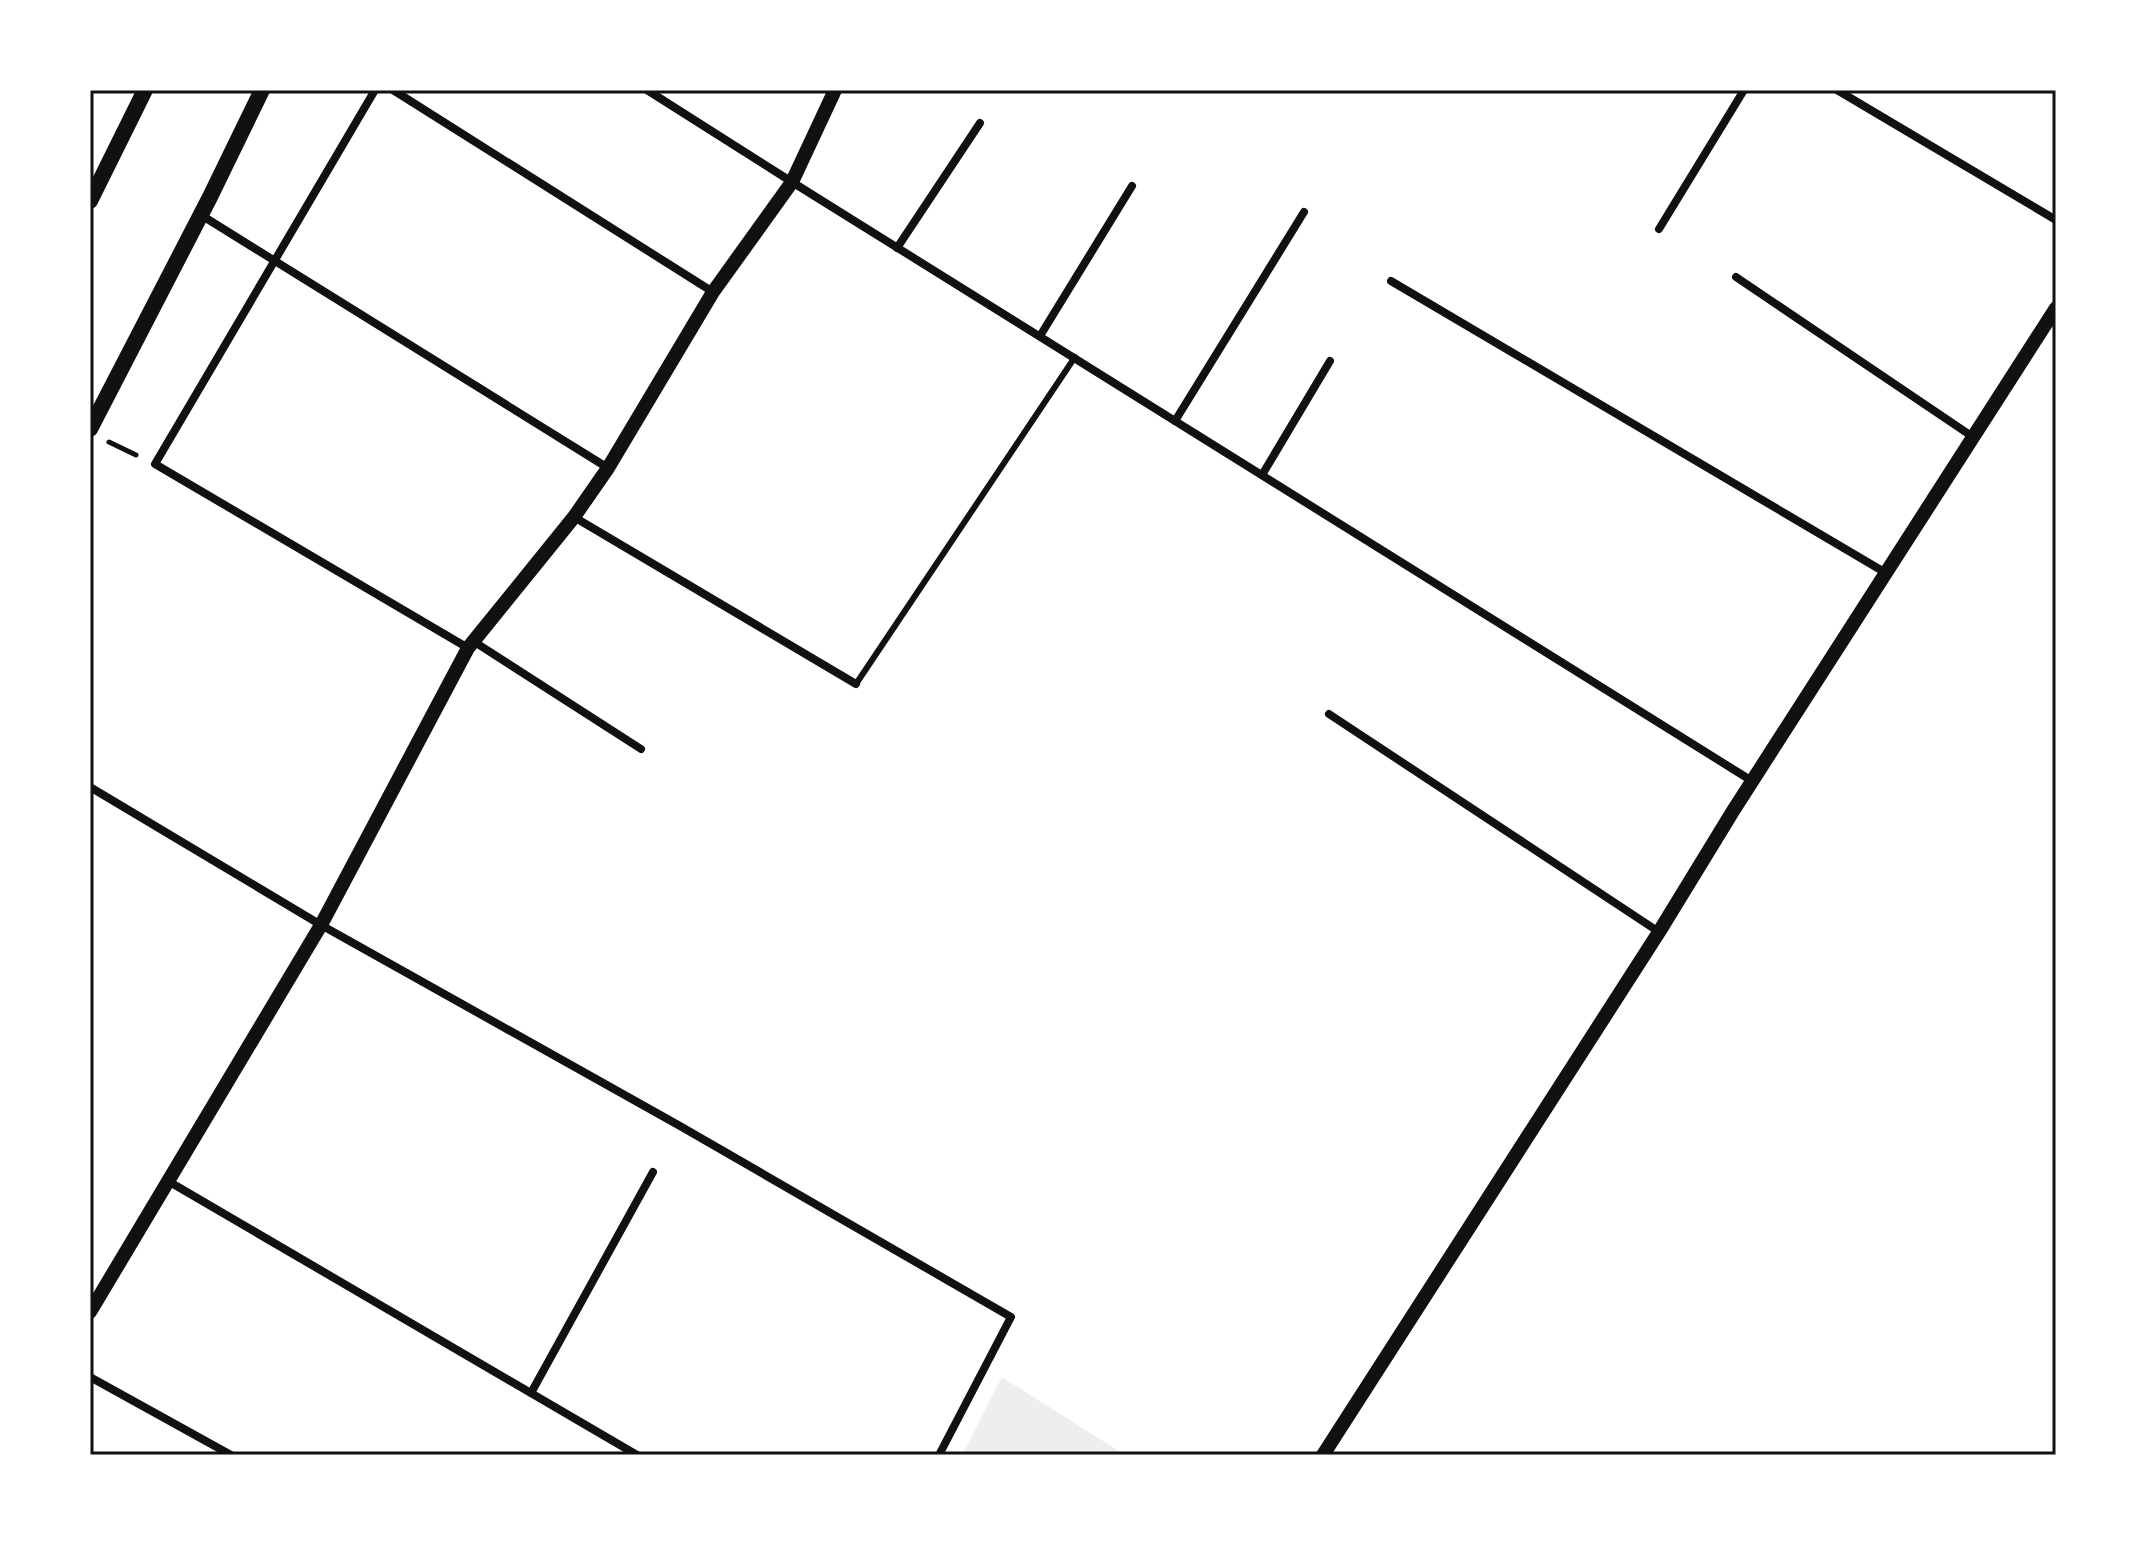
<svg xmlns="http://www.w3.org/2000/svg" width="2146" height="1545" font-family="Signika,sans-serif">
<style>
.green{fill:#eee}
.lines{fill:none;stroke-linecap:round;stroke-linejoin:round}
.path{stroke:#111;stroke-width:5}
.service{stroke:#111;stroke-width:6}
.minor{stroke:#111;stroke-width:8}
.tertiary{stroke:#111;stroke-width:14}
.secondary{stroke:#111;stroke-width:16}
.neatline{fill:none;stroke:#111;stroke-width:3}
</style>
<rect width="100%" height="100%" fill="#fff"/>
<polygon class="green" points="1002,1377 1125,1455 962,1455"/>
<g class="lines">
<polyline class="path" points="109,442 136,455"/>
<polyline class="service" points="856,684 1075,357"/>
<g class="minor">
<polyline points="375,90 155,464 468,648"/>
<polyline points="393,90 713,292"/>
<polyline points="647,90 792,182 1752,781"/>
<polyline points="1837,90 2056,220"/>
<polyline points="201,215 608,468"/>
<polyline points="1659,229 1744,90"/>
<polyline points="897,248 980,123"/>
<polyline points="1736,277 1973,437"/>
<polyline points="1391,281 1886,573"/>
<polyline points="1040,336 1132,186"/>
<polyline points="1175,421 1304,212"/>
<polyline points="1262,475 1330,361"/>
<polyline points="574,517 856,684"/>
<polyline points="473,641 641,749"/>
<polyline points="1329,714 1659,932"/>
<polyline points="90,787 321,925 680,1126 1011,1317 939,1455"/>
<polyline points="168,1181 637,1455"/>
<polyline points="90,1377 231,1455"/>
<polyline points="531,1393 653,1172"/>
</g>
<g class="tertiary">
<polyline points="90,1312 321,925 468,648 574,517 608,468 713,292 792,182 835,90"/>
<polyline points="1323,1455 1659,932 1733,811 2056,308"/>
</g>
<g class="secondary">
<polyline points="90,201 145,90"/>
<polyline points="90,429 210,197 262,90"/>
</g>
</g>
<rect width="2146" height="1545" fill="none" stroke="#ffffff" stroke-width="184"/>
<rect x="92" y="92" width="1962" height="1361" class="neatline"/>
</svg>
